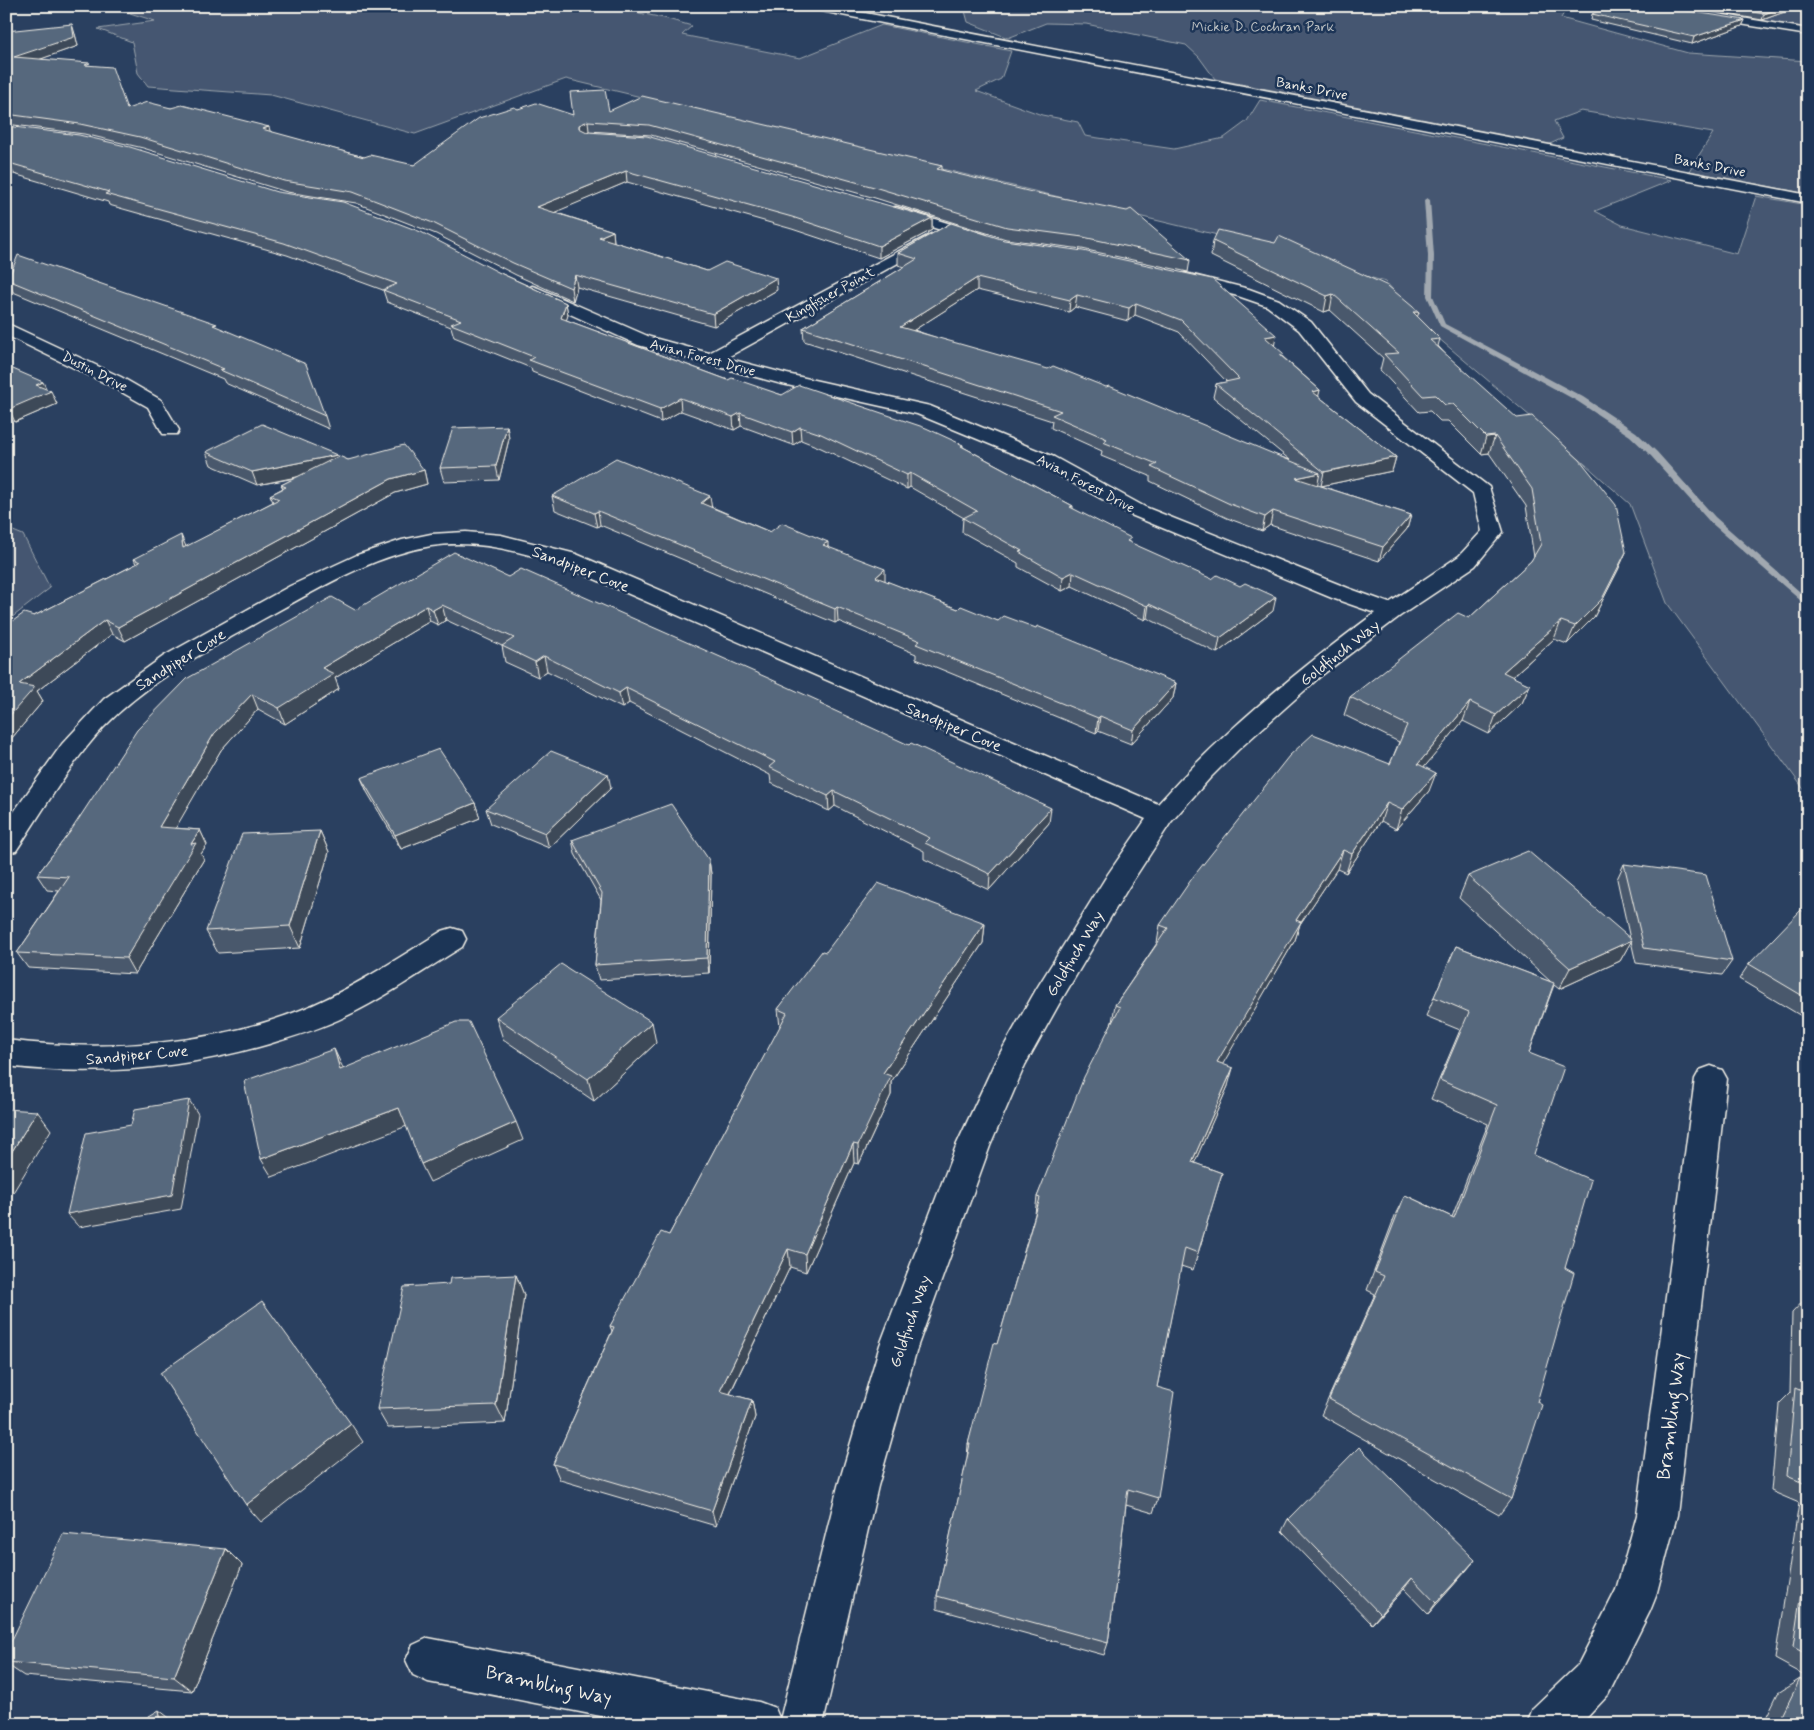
<svg xmlns="http://www.w3.org/2000/svg" width="1814" height="1730" font-family="Mynerve,sans-serif">
<style>
.green{fill:#445771;stroke:#9ca4ac}
.lines{fill:none;stroke-linecap:round;stroke-linejoin:round}
.stream{fill:#a1a8b0;fill-rule:evenodd}
.street-casing{stroke:#f4f1e8;stroke-width:3}
.secondary-casing{stroke:#f4f1e8;stroke-width:3}
.street{fill:#1d3557;fill-rule:evenodd}
.secondary{fill:#1d3557;fill-rule:evenodd}
.wall{fill:#4a596c;stroke:#f4f1e8;fill-rule:evenodd}
.shaded-wall{fill:#3c4858;stroke:#f4f1e8}
.building{fill:#56677d;stroke:#f4f1e8}
.labels{text-anchor:middle;stroke-width:5;stroke-linejoin:round;paint-order:stroke}
.far-park-label{font-size:14px;fill:#bfc3c4;stroke:#1d3557}
.far-street-label{font-size:14px;fill:#f4f1e8;stroke:#1d3557}
.street-label{font-size:16px;fill:#f4f1e8;stroke:#1d3557}
.near-street-label{font-size:19px;fill:#f4f1e8;stroke:#1d3557}
</style>
<rect width="100%" height="100%" fill="#2a4060"/>
<filter id="ink" filterUnits="userSpaceOnUse"><feTurbulence type="fractalNoise" baseFrequency=".02" numOctaves="2"/><feDisplacementMap in="SourceGraphic" scale="10" xChannelSelector="R" yChannelSelector="G"/><feConvolveMatrix kernelMatrix="1 2 1 2 8 2 1 2 1" color-interpolation-filters="sRGB"/></filter>
<g filter="url(#ink)">
<g class="green">
<polygon points="108,6 605,6 664,18 692,26 682,35 800,58 882,25 1011,51 1001,79 976,91 1042,115 1078,122 1085,136 1174,149 1224,138 1247,121 1260,100 1672,180 1595,211 1622,225 1737,254 1756,196 1808,205 1808,795 1667,603 1630,504 1551,434 1424,326 1386,282 1247,242 566,79 415,134 271,95 148,86 138,73 132,42 98,29 155,21"/>
<polygon points="950,6 1568,6 1561,18 1688,53 1808,61 1808,194 1689,171 1713,133 1581,111 1554,121 1563,138 1550,144 1215,79 1199,57 1186,45 1086,24 1046,23 1008,38 968,22 965,11"/>
<polygon points="1672,6 1728,6 1808,11 1808,28"/>
<polygon points="6,528 23,535 50,588 6,622"/>
</g>
<g class="lines">
<polygon class="stream" points="1427,198 1430,200 1434,256 1433,296 1445,324 1583,397 1636,432 1657,452 1715,517 1808,599 1808,607 1709,521 1651,456 1630,436 1577,401 1440,326 1427,296 1428,256 1424,200"/>
<g class="street-casing">
<g id="street">
<polygon points="806,6 829,6 1808,195 1808,203 811,9"/>
<polygon points="896,207 986,235 989,238 981,243 891,214 889,211 891,208"/>
<path d="M931,234L939,239L936,242L726,358L787,374L930,406L1054,457L1145,507L1348,588L1389,603L1459,556L1482,531L1473,493L1356,402L1299,330L1267,306L1238,296L1179,281L1177,278L1179,275L1185,273L1249,289L1279,300L1311,322L1368,394L1489,487L1503,532L1475,566L1400,616L1322,675L1238,750L1210,778L1171,822L1128,888L1059,1004L1025,1065L990,1146L918,1345L878,1486L823,1724H641L428,1682L413,1675L406,1660L413,1645L428,1638L759,1702L775,1708L780,1720L838,1486L880,1345L956,1146L995,1062L1037,988L1108,874L1146,819L560,564C518,551 475,539 431,546C371,556 317,590 265,618C208,650 149,680 103,728C69,765 44,809 16,851L6,853V823L62,744L104,699L164,656L290,586L357,555L402,540L431,534L466,532L501,535L576,554L1158,804C1223,731 1297,671 1375,613L1332,598L1131,515L1040,465L917,414L778,383L638,345L526,294L524,291L532,286L538,288L650,337L709,353Z"/>
<polygon points="6,323 121,377 161,400 179,430 177,434 163,434 148,407 109,385 6,335"/>
<path d="M452,928L462,931L466,939L462,947C421,972 382,1000 338,1020C316,1030 292,1037 269,1044C183,1069 96,1077 6,1066V1040C105,1053 221,1045 313,1005C358,985 400,957 442,931Z"/>
<polygon points="1711,1066 1722,1070 1727,1079 1677,1515 1656,1596 1650,1611 1608,1695 1581,1724 1527,1724 1533,1708 1578,1665 1616,1590 1637,1515 1695,1079 1700,1070"/>
</g>
</g>
<g class="secondary-casing">
<polygon id="secondary" points="1643,6 1669,6 1808,29 1808,35 1648,9"/>
</g>
<use href="#street" class="street"/>
<use href="#secondary" class="secondary"/>
</g>
<g class="wall">
<polygon points="1682,6 1801,6 1762,20"/>
<polygon points="1592,14 1745,20 1742,26 1692,44 1591,20"/>
<polygon points="6,31 75,34 78,46 40,59 91,66 127,109 171,108 270,132 364,157 414,165 518,109 573,115 609,111 942,166 942,170 1190,260 1188,272 1082,249 1006,239 875,198 651,135 589,131 587,132 932,218 932,230 879,258 792,229 627,182 554,212 613,231 614,242 707,271 777,290 714,326 577,287 573,301 516,275 436,234 356,203 287,192 143,148 84,134 6,124"/>
<polygon points="6,126 500,273 566,303 568,315 566,320 728,380 963,445 963,447 1073,506 1073,509 1131,543 1273,611 1217,653 1147,618 1145,620 1072,586 1062,591 1018,567 1018,563 962,532 963,518 964,518 910,487 907,489 821,448 801,440 793,445 741,426 734,430 681,411 661,422 532,372 531,368 454,337 451,327 387,302 383,290 287,255 109,205 108,202 14,174 10,175 6,174"/>
<path d="M951,223L1274,345L1283,357L1320,390L1318,396L1396,457L1392,471L1321,486L1411,515L1407,529L1379,561L1270,525L1262,531L1227,518L1150,481V476L1101,456L1102,451L1051,428L1052,421L804,341L803,328L904,267L898,265V253ZM977,290L1069,312L1075,307L1128,321L1135,315L1179,332L1227,382L1216,384L1213,397L1290,460L914,330Z"/>
<polygon points="1213,241 1419,312 1417,316 1440,339 1438,346 1626,552 1618,570 1594,617 1567,644 1554,639 1512,677 1530,685 1522,703 1489,734 1463,721 1424,767 1429,791 1396,829 1381,821 1346,873 1337,869 1300,924 1295,940 1222,1064 1228,1086 1194,1163 1222,1173 1193,1270 1181,1266 1157,1387 1158,1498 1153,1513 1126,1505 1108,1643 1104,1655 937,1609 937,1596 967,1459 968,1444 1035,1214 1037,1197 1112,1022 1115,1005 1157,943 1160,925 1390,764 1399,742 1344,715 1350,697 1469,618 1531,561 1534,557 1526,506 1489,453 1481,454 1448,421 1440,421 1430,411 1419,412 1380,370 1383,358 1330,310 1324,312 1211,256"/>
<polygon points="8,280 218,328 325,416 329,429 225,383 223,379 13,292"/>
<polygon points="6,366 47,389 57,404 15,422 6,418"/>
<polygon points="507,426 509,439 499,480 444,482 440,468"/>
<polygon points="206,452 338,456 348,460 424,470 427,484 395,493 125,641 112,634 37,691 43,701 6,745 34,616 136,564 134,559 186,547 273,502 270,495 283,488 281,485 295,478 257,485 211,465"/>
<polygon points="552,496 712,507 770,532 828,547 885,581 958,609 998,621 1176,683 1173,698 1131,744 1098,731 1096,733 916,659 916,654 838,621 835,623 600,525 597,527 555,510"/>
<polygon points="508,577 822,705 1049,823 989,890 924,859 924,851 835,806 829,811 771,783 770,775 629,703 622,708 547,671 538,677 505,662 502,646 446,620 438,625 430,621 335,678 339,689 285,724 258,709 221,750 175,828 200,830 207,845 201,854 204,859 135,974 28,968 17,953 59,891 47,890 37,875 70,832 355,610"/>
<polygon points="361,778 475,803 480,818 401,849 367,792"/>
<polygon points="611,788 549,848 491,824 486,809"/>
<polygon points="320,831 329,852 300,948 218,953 206,931"/>
<polygon points="572,840 709,860 711,874 709,973 599,980 595,965 601,900 575,854"/>
<polygon points="1624,864 1732,961 1722,975 1636,963 1631,941 1620,961 1559,989 1554,985 1529,1053 1534,1155 1565,1268 1537,1402 1511,1499 1499,1515 1321,1415 1375,1294 1367,1290 1396,1213 1405,1195 1452,1217 1488,1124 1431,1099 1460,1030 1426,1016 1456,946 1551,982 1459,898 1468,876 1630,939 1617,879"/>
<polygon points="1808,914 1808,1020 1739,979 1749,964"/>
<polygon points="985,923 983,943 891,1082 891,1095 859,1164 854,1163 806,1272 790,1267 730,1394 752,1400 755,1417 716,1526 560,1480 553,1464 612,1331 610,1326 669,1235 780,1027 778,1009 826,952"/>
<polygon points="496,1017 656,1043 594,1101 503,1039"/>
<polygon points="516,1275 524,1295 505,1423 388,1428 377,1409"/>
<polygon points="1808,1296 1808,1677 1775,1659 1799,1503 1771,1491 1779,1404 1790,1393 1792,1313"/>
<polygon points="1288,1519 1475,1560 1428,1614 1404,1589 1372,1624 1282,1531"/>
<polygon points="226,1549 242,1565 192,1691 24,1676 6,1664 6,1662"/>
<polygon points="1800,1679 1808,1724 1763,1724 1778,1693"/>
</g>
<g class="shaded-wall">
<polygon points="1786,6 1801,6 1762,20 1764,14"/>
<polygon points="1745,20 1742,26 1692,44 1694,37"/>
<polygon points="72,24 75,34 78,46 18,67 14,57"/>
<polygon points="588,121 589,131 581,135 581,139 579,125"/>
<polygon points="269,127 272,138 262,129"/>
<polygon points="9,163 14,174 10,175 6,168 6,164"/>
<polygon points="626,171 627,182 539,219 537,207"/>
<polygon points="932,218 932,230 879,258 879,246"/>
<polygon points="613,231 614,243 599,237"/>
<polygon points="575,275 577,287 573,301 571,288"/>
<polygon points="776,278 777,290 714,326 713,314"/>
<polygon points="977,278 977,290 900,339 900,327"/>
<polygon points="1333,294 1330,310 1324,312 1327,296"/>
<polygon points="1077,295 1075,307 1069,312 1070,300"/>
<polygon points="566,303 568,315 563,331 561,318"/>
<polygon points="1136,303 1135,315 1128,321 1129,308"/>
<polygon points="1413,312 1419,312 1414,327"/>
<polygon points="1276,335 1274,348 1265,337"/>
<polygon points="43,382 48,392 51,391 57,404 15,422 9,409 36,385"/>
<polygon points="1320,390 1317,403 1313,392"/>
<polygon points="680,398 681,411 661,422 660,409"/>
<polygon points="740,413 741,426 734,430 733,417"/>
<polygon points="507,426 509,439 499,480 496,466"/>
<polygon points="800,427 801,440 793,445 792,432"/>
<polygon points="1495,436 1489,453 1481,454 1486,437"/>
<polygon points="337,455 341,468 257,485 252,472"/>
<polygon points="1396,457 1392,471 1321,486 1324,472"/>
<polygon points="424,470 427,484 395,493 125,641 118,627 391,479"/>
<polygon points="910,473 910,487 907,489 907,475"/>
<polygon points="1320,473 1317,487 1296,478"/>
<polygon points="710,496 712,510 701,503"/>
<polygon points="598,511 600,525 597,527 594,513"/>
<polygon points="1273,511 1270,525 1262,531 1265,517"/>
<polygon points="1411,515 1407,529 1379,561 1383,547"/>
<polygon points="181,535 187,549 183,548"/>
<polygon points="828,542 828,556 823,545"/>
<polygon points="1626,552 1618,570 1594,617 1567,644 1575,626"/>
<polygon points="885,569 885,584 876,577"/>
<polygon points="1073,572 1072,586 1062,591 1063,577"/>
<polygon points="1276,597 1273,611 1217,653 1220,638"/>
<polygon points="1149,604 1147,618 1145,620 1147,606"/>
<polygon points="442,605 446,620 438,625 433,610"/>
<polygon points="426,606 430,621 335,678 339,689 285,724 279,708 322,668"/>
<polygon points="837,607 838,621 835,623 835,609"/>
<polygon points="105,620 112,634 37,691 43,701 6,745 6,720 19,684"/>
<polygon points="1561,621 1554,639 1496,691 1503,672"/>
<polygon points="544,656 547,671 538,677 535,662"/>
<polygon points="1176,683 1173,698 1131,744 1133,730"/>
<polygon points="1530,685 1522,703 1489,734 1496,715"/>
<polygon points="626,688 629,703 622,708 619,693"/>
<polygon points="252,694 258,709 221,750 167,843 159,827 214,734"/>
<polygon points="1470,702 1463,721 1411,783 1418,764"/>
<polygon points="1100,716 1098,731 1096,733 1098,718"/>
<polygon points="1436,773 1429,791 1396,829 1402,810"/>
<polygon points="608,774 611,788 549,848 545,833"/>
<polygon points="834,791 835,806 829,811 828,796"/>
<polygon points="475,803 480,818 401,849 395,835"/>
<polygon points="1387,803 1381,821 1346,873 1352,854"/>
<polygon points="1051,808 1049,823 989,890 990,874"/>
<polygon points="200,830 207,845 201,854 204,859 135,974 126,958 191,844"/>
<polygon points="320,831 329,852 300,948 290,926"/>
<polygon points="1343,850 1337,869 1300,924 1295,940 1213,1081 1217,1062 1296,920"/>
<polygon points="709,860 711,874 709,973 707,958"/>
<polygon points="985,923 983,943 891,1082 891,1095 859,1164 858,1145 883,1073"/>
<polygon points="1632,940 1620,961 1559,989 1570,968"/>
<polygon points="652,1022 656,1043 594,1101 588,1079"/>
<polygon points="334,1049 343,1068 349,1089 340,1070"/>
<polygon points="1233,1068 1228,1086 1187,1180 1192,1162"/>
<polygon points="189,1100 198,1114 181,1209 79,1227 67,1214"/>
<polygon points="399,1108 407,1126 272,1177 261,1159"/>
<polygon points="37,1111 51,1130 6,1204 6,1161"/>
<polygon points="516,1122 523,1140 430,1182 421,1164"/>
<polygon points="853,1144 854,1163 806,1272 805,1254"/>
<polygon points="788,1249 790,1267 723,1408 720,1391"/>
<polygon points="516,1275 524,1295 505,1423 496,1405"/>
<polygon points="752,1400 755,1417 716,1526 712,1511"/>
<polygon points="351,1424 363,1442 261,1522 246,1505"/>
<polygon points="226,1549 242,1565 192,1691 174,1677"/>
<polygon points="1475,1560 1466,1571 1428,1614 1436,1603"/>
<polygon points="1412,1578 1404,1589 1372,1624 1380,1614"/>
<polygon points="159,1710 177,1724 161,1724"/>
</g>
<g class="building">
<polygon points="1606,6 1657,6 1745,20 1694,37 1592,14"/>
<polygon points="1720,6 1786,6 1764,14"/>
<polygon points="72,24 74,37 14,57 90,63 85,65 112,67 127,109 147,102 171,108 182,105 269,127 262,129 364,157 370,155 414,165 479,118 514,107 518,109 536,103 573,115 570,92 605,90 609,111 642,96 942,166 937,169 1032,192 1127,211 1131,209 1190,260 1083,237 1007,227 874,187 649,125 588,121 579,125 579,128 587,132 647,136 932,218 879,246 792,217 626,171 537,207 613,231 599,237 707,271 725,262 776,278 713,314 575,275 571,288 513,263 433,223 353,192 284,181 140,137 80,124 6,114 6,31"/>
<polygon points="6,126 79,135 130,147 277,192 343,202 421,232 500,273 566,303 561,318 728,380 732,378 782,395 799,385 926,428 963,445 961,446 1073,506 1070,507 1131,538 1127,541 1212,579 1217,575 1240,586 1245,583 1276,597 1220,638 1149,604 1147,606 1073,572 1063,577 1019,552 1022,551 963,518 977,511 910,473 907,475 821,434 800,427 792,432 740,413 733,417 680,398 660,409 529,360 534,357 451,324 461,320 383,290 397,284 284,243 105,194 109,192 9,163 6,164"/>
<polygon points="951,223 1004,240 1083,251 1212,279 1276,335 1265,337 1284,354 1280,355 1320,390 1313,392 1396,457 1324,472 1216,384 1239,379 1181,320 1136,303 1129,308 1077,295 1070,300 977,278 900,327 1048,369 1053,366 1106,387 1109,386 1320,473 1296,478 1411,515 1383,547 1273,511 1265,517 1230,504 1151,467 1157,464 1103,442 1107,439 1052,415 1061,411 803,328 917,259 898,253"/>
<polygon points="1218,230 1275,243 1279,236 1388,286 1419,312 1413,312 1440,339 1430,340 1517,418 1532,416 1580,460 1616,505 1626,552 1602,599 1575,626 1561,621 1503,672 1530,685 1496,715 1470,702 1418,764 1436,773 1402,810 1387,803 1352,854 1343,850 1296,920 1301,922 1217,1062 1233,1068 1192,1162 1222,1173 1198,1253 1185,1248 1157,1387 1174,1392 1158,1498 1128,1489 1108,1643 937,1596 970,1444 968,1444 994,1343 997,1344 1040,1198 1037,1197 1084,1077 1120,1007 1115,1005 1168,928 1160,925 1193,877 1289,756 1313,734 1390,764 1407,725 1350,697 1458,613 1469,618 1531,561 1541,544 1532,489 1495,436 1486,437 1453,404 1445,405 1435,395 1423,396 1384,354 1399,353 1333,294 1327,296 1213,241"/>
<polygon points="18,255 217,324 213,325 306,364 325,416 220,370 224,369 8,280"/>
<polygon points="6,366 43,382 36,385 51,391 9,409 6,408"/>
<polygon points="262,424 337,455 252,472 206,452"/>
<polygon points="507,426 496,466 440,468 453,428"/>
<polygon points="404,445 424,470 391,479 118,627 105,620 19,684 35,687 6,720 6,626 24,613 34,616 140,562 134,559 181,535 183,548 279,499 270,495 286,487 281,485 339,456 348,460"/>
<polygon points="616,458 710,496 701,503 770,532 782,523 828,542 823,545 885,569 876,577 958,609 961,606 998,621 1004,616 1036,628 1037,626 1176,683 1133,730 1100,716 1098,718 916,644 920,641 837,607 835,609 598,511 594,513 552,496"/>
<polygon points="454,552 508,577 521,569 768,678 821,702 820,704 909,745 911,743 1051,808 990,874 925,843 930,838 834,791 828,796 769,767 775,762 626,688 619,693 544,656 535,662 502,646 514,638 442,605 433,610 426,606 322,668 334,674 279,708 252,694 214,734 159,827 200,830 191,844 196,843 126,958 17,953 69,877 37,875 70,832 137,730 188,678 332,597 355,610"/>
<polygon points="439,749 475,803 395,835 361,778"/>
<polygon points="551,751 608,774 545,833 486,809"/>
<polygon points="671,804 709,860 707,958 595,965 602,893 572,840"/>
<polygon points="320,831 290,926 206,931 242,834"/>
<polygon points="1528,851 1632,940 1570,968 1468,876"/>
<polygon points="1624,864 1706,875 1732,961 1644,948"/>
<polygon points="878,883 985,923 883,1073 891,1076 858,1145 853,1144 805,1254 788,1249 720,1391 752,1400 712,1511 553,1464 614,1327 610,1326 661,1232 669,1235 787,1013 778,1009 822,951 826,952"/>
<polygon points="1801,910 1808,914 1808,999 1749,964"/>
<polygon points="1456,946 1554,983 1529,1053 1564,1067 1534,1155 1591,1180 1565,1268 1574,1273 1537,1402 1542,1405 1511,1499 1329,1399 1384,1276 1375,1272 1405,1195 1454,1218 1497,1105 1440,1080 1469,1012 1434,997"/>
<polygon points="561,964 652,1022 588,1079 496,1017"/>
<polygon points="456,1022 469,1022 516,1122 421,1164 399,1108 261,1159 244,1081 334,1049 340,1070"/>
<polygon points="189,1100 172,1195 67,1214 86,1133 131,1125 135,1109"/>
<polygon points="6,1109 37,1111 6,1161"/>
<polygon points="516,1275 496,1405 377,1409 404,1287 449,1284 450,1278"/>
<polygon points="1808,1296 1808,1485 1787,1476 1795,1388 1806,1393"/>
<polygon points="262,1301 351,1424 246,1505 160,1373"/>
<polygon points="1359,1447 1475,1560 1436,1603 1412,1578 1380,1614 1288,1519"/>
<polygon points="63,1534 226,1549 174,1677 6,1662 6,1652"/>
<polygon points="1808,1545 1808,1655 1793,1647"/>
<polygon points="1800,1679 1808,1685 1808,1724 1778,1724"/>
<polygon points="159,1710 161,1724 136,1724"/>
</g>
</g>
<g class="labels">
<g class="far-park-label">
<text x="1263" y="31">Mickie D. Cochran Park</text>
</g>
<g class="far-street-label">
<text transform="translate(1312 88) rotate(11)" y="5">Banks Drive</text>
<text transform="translate(1710 165) rotate(11)" y="5">Banks Drive</text>
<text transform="translate(830 294) rotate(-29)" y="5">Kingfisher Point</text>
<text transform="translate(703 357) rotate(15)" y="5">Avian Forest Drive</text>
<text transform="translate(95 371) rotate(27)" y="5">Dustin Drive</text>
<text transform="translate(1086 483) rotate(28)" y="5">Avian Forest Drive</text>
</g>
<g class="street-label">
<text transform="translate(581 568) rotate(21)" y="6">Sandpiper Cove</text>
<text transform="translate(1339 652) rotate(-38)" y="6">Goldfinch Way</text>
<text transform="translate(180 659) rotate(-32)" y="6">Sandpiper Cove</text>
<text transform="translate(954 726) rotate(23)" y="6">Sandpiper Cove</text>
<text transform="translate(1074 953) rotate(-59)" y="6">Goldfinch Way</text>
<text transform="translate(137 1054) rotate(-5)" y="6">Sandpiper Cove</text>
<text transform="translate(909 1321) rotate(-71)" y="6">Goldfinch Way</text>
</g>
<g class="near-street-label">
<text transform="translate(1670 1416) rotate(-83)" y="7">Brambling Way</text>
<text transform="translate(549 1684) rotate(12)" y="7">Brambling Way</text>
</g>
</g>
<rect width="1814" height="1730" fill="none" stroke="#1d3557" stroke-width="25"/>
<rect x="12" y="12" width="1789" height="1705" fill="none" stroke="#f4f1e8" stroke-width="2" filter="url(#ink)"/>
</svg>
